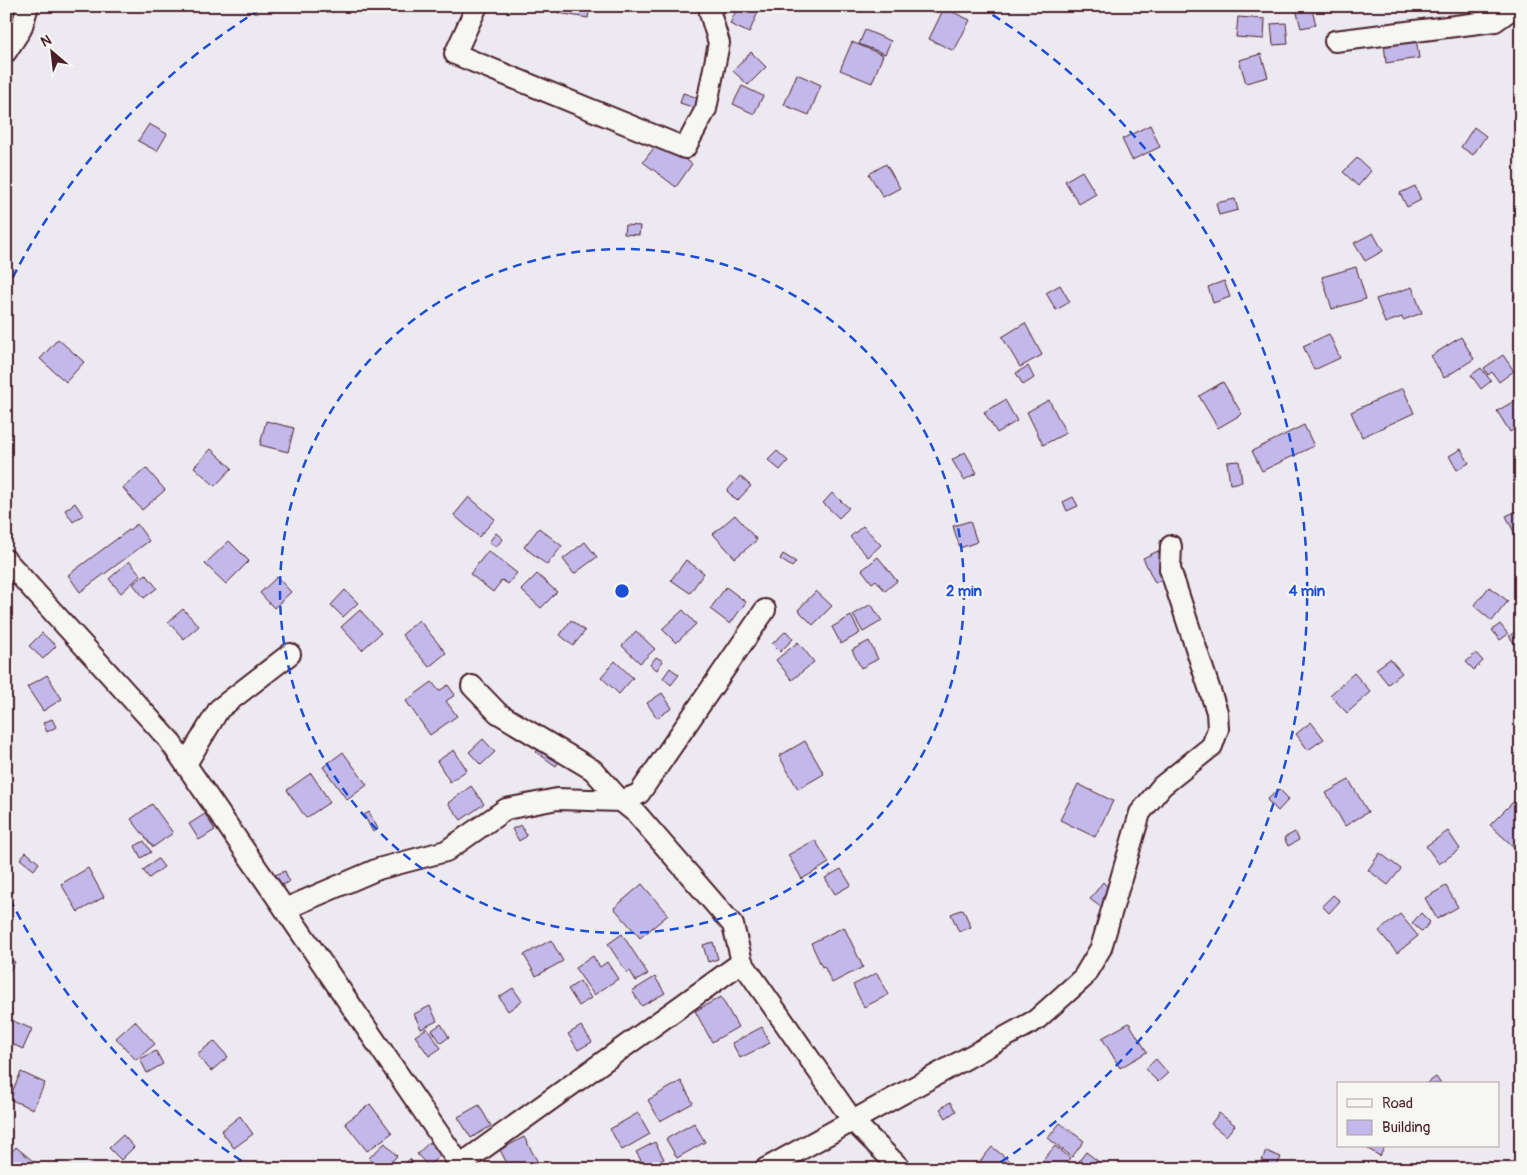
<svg xmlns="http://www.w3.org/2000/svg" width="1527" height="1175" font-family="Pangolin,sans-serif">
<style>
.building{fill:#c2b8e9;stroke:#4a1f2b}
.lines{fill:none;stroke-linecap:round;stroke-linejoin:round}
.minor-casing{stroke:#4a1f2b;stroke-width:24}
.minor{stroke:#f6f6f2;stroke-width:20}
.ring{fill:none;stroke:#1d4ed8;stroke-width:2.5;stroke-dasharray:9 6}
.centre{fill:#1d4ed8;stroke:#f6f6f2;stroke-width:2.5}
.ring-label{font-size:15px;text-anchor:middle;font-weight:bold;fill:#1d4ed8;stroke:#f6f6f2;stroke-width:4;stroke-linejoin:round;paint-order:stroke}
</style>
<rect width="100%" height="100%" fill="#eceaf0"/>
<filter id="ink" filterUnits="userSpaceOnUse"><feTurbulence type="fractalNoise" baseFrequency=".02" numOctaves="2"/><feDisplacementMap in="SourceGraphic" scale="10" xChannelSelector="R" yChannelSelector="G"/><feConvolveMatrix kernelMatrix="1 2 1 2 8 2 1 2 1" color-interpolation-filters="sRGB"/></filter>
<g filter="url(#ink)">
<g class="building">
<polygon points="559,6 590,6 588,18 558,13"/>
<polygon points="738,6 745,6 758,12 749,33 730,24"/>
<polygon points="1307,6 1311,6 1316,25 1301,28 1296,9"/>
<polygon points="944,8 970,20 954,51 929,39"/>
<polygon points="1238,17 1265,19 1264,39 1236,37"/>
<polygon points="1286,23 1288,44 1273,45 1271,24"/>
<polygon points="865,30 891,41 885,54 859,44"/>
<polygon points="1416,38 1419,58 1386,63 1384,43"/>
<polygon points="852,42 883,55 872,83 840,70"/>
<polygon points="751,52 766,67 748,85 733,71"/>
<polygon points="1261,54 1268,77 1246,83 1239,60"/>
<polygon points="797,74 821,85 809,115 784,105"/>
<polygon points="742,86 763,96 754,114 733,104"/>
<polygon points="683,93 698,98 695,108 680,103"/>
<polygon points="149,124 167,134 157,151 138,141"/>
<polygon points="1150,125 1160,147 1132,160 1122,139"/>
<polygon points="1474,127 1486,136 1473,155 1461,147"/>
<polygon points="660,140 692,164 676,187 643,162"/>
<polygon points="1357,158 1371,171 1358,186 1343,172"/>
<polygon points="886,164 900,188 883,197 869,174"/>
<polygon points="1082,171 1096,194 1079,204 1065,181"/>
<polygon points="1415,186 1421,200 1407,207 1400,193"/>
<polygon points="1235,199 1238,210 1219,215 1216,203"/>
<polygon points="625,225 640,226 639,235 624,234"/>
<polygon points="1373,233 1383,251 1365,261 1354,243"/>
<polygon points="1356,267 1366,299 1332,309 1322,277"/>
<polygon points="1224,281 1230,297 1213,303 1208,287"/>
<polygon points="1060,285 1070,302 1056,310 1046,293"/>
<polygon points="1412,287 1422,313 1403,320 1402,317 1385,323 1376,299"/>
<polygon points="1521,289 1521,302 1514,296"/>
<polygon points="1025,323 1042,355 1020,367 1002,337"/>
<polygon points="1329,334 1340,358 1314,370 1303,346"/>
<polygon points="1461,337 1474,359 1444,378 1431,356"/>
<polygon points="58,339 84,362 66,382 40,359"/>
<polygon points="1503,355 1514,371 1499,382 1492,372 1488,375 1484,368"/>
<polygon points="1028,366 1034,378 1023,385 1016,373"/>
<polygon points="1481,368 1491,381 1481,389 1471,375"/>
<polygon points="1223,382 1242,414 1218,428 1199,396"/>
<polygon points="1403,388 1414,413 1362,437 1351,412"/>
<polygon points="1521,397 1521,425 1510,432 1497,411"/>
<polygon points="1005,400 1017,421 997,433 984,412"/>
<polygon points="1049,400 1066,433 1043,445 1027,412"/>
<polygon points="266,421 294,428 288,452 260,445"/>
<polygon points="1304,425 1314,446 1262,471 1252,451"/>
<polygon points="211,449 232,468 215,486 194,467"/>
<polygon points="1461,449 1469,463 1457,470 1449,456"/>
<polygon points="777,451 788,461 780,470 768,460"/>
<polygon points="965,452 977,473 964,480 952,460"/>
<polygon points="1239,461 1242,482 1230,484 1227,462"/>
<polygon points="146,468 165,490 142,510 123,488"/>
<polygon points="740,476 751,486 737,501 727,491"/>
<polygon points="832,493 849,508 839,518 823,503"/>
<polygon points="469,497 495,519 479,537 454,515"/>
<polygon points="1073,497 1078,506 1067,511 1063,502"/>
<polygon points="75,503 83,515 73,522 65,510"/>
<polygon points="1521,509 1521,531 1515,534 1506,516"/>
<polygon points="735,515 757,540 735,558 713,534"/>
<polygon points="970,521 977,542 960,548 953,526"/>
<polygon points="137,524 149,541 80,592 68,575"/>
<polygon points="863,526 881,545 868,557 850,537"/>
<polygon points="539,528 562,546 547,565 524,547"/>
<polygon points="496,533 503,539 496,547 489,542"/>
<polygon points="229,541 249,561 226,584 205,564"/>
<polygon points="585,542 597,557 574,574 563,559"/>
<polygon points="488,551 517,573 508,584 502,580 493,592 470,574"/>
<polygon points="1158,551 1170,575 1155,583 1143,558"/>
<polygon points="783,554 796,562 792,567 780,559"/>
<polygon points="878,557 897,581 885,591 876,580 872,583 862,570"/>
<polygon points="686,560 704,573 690,593 671,580"/>
<polygon points="129,561 141,575 121,593 109,579"/>
<polygon points="146,574 157,588 144,598 133,584"/>
<polygon points="537,574 557,592 541,608 521,590"/>
<polygon points="277,577 291,592 274,608 260,593"/>
<polygon points="726,587 746,602 730,624 710,609"/>
<polygon points="1489,587 1508,601 1492,621 1474,606"/>
<polygon points="345,590 358,603 343,617 331,605"/>
<polygon points="816,591 832,606 813,625 798,610"/>
<polygon points="871,604 882,621 863,632 853,615"/>
<polygon points="183,609 199,626 184,639 168,622"/>
<polygon points="360,610 381,633 362,650 341,627"/>
<polygon points="683,610 696,624 676,643 662,629"/>
<polygon points="851,616 860,633 841,644 832,627"/>
<polygon points="419,620 446,653 429,667 402,635"/>
<polygon points="571,620 585,631 573,646 560,635"/>
<polygon points="1500,624 1508,634 1500,640 1492,630"/>
<polygon points="1521,628 1521,653 1509,636"/>
<polygon points="636,631 655,649 640,663 622,646"/>
<polygon points="786,631 793,639 780,652 772,644"/>
<polygon points="42,633 56,646 43,659 29,646"/>
<polygon points="869,641 878,659 861,668 852,650"/>
<polygon points="798,642 814,662 792,680 776,660"/>
<polygon points="1476,653 1483,661 1474,670 1466,662"/>
<polygon points="656,657 663,661 657,670 650,665"/>
<polygon points="1390,659 1402,673 1388,684 1376,669"/>
<polygon points="615,661 633,678 619,694 601,677"/>
<polygon points="670,668 679,675 671,685 663,678"/>
<polygon points="1354,673 1371,692 1347,713 1330,695"/>
<polygon points="47,675 62,699 43,711 27,687"/>
<polygon points="432,682 439,691 448,685 455,695 446,701 457,716 430,735 406,701"/>
<polygon points="662,693 672,708 657,718 647,703"/>
<polygon points="52,719 56,727 47,732 43,723"/>
<polygon points="1311,722 1324,739 1308,750 1296,734"/>
<polygon points="547,737 567,751 556,766 536,752"/>
<polygon points="483,739 495,752 481,765 469,752"/>
<polygon points="805,741 824,774 798,789 779,756"/>
<polygon points="454,750 467,770 450,782 437,761"/>
<polygon points="343,752 367,785 347,800 323,767"/>
<polygon points="311,773 330,802 306,818 287,790"/>
<polygon points="1349,780 1368,812 1345,826 1326,793"/>
<polygon points="1078,784 1113,801 1095,837 1060,820"/>
<polygon points="471,786 484,804 461,820 448,803"/>
<polygon points="1279,789 1289,799 1278,811 1267,800"/>
<polygon points="1515,800 1521,805 1521,844 1516,849 1490,825"/>
<polygon points="152,804 173,833 153,847 131,819"/>
<polygon points="369,812 378,829 373,832 364,815"/>
<polygon points="205,814 215,830 199,840 189,824"/>
<polygon points="521,825 527,836 519,841 512,829"/>
<polygon points="1448,831 1460,849 1439,864 1426,846"/>
<polygon points="1295,832 1299,840 1288,846 1284,838"/>
<polygon points="815,840 829,863 802,879 788,855"/>
<polygon points="144,841 151,852 141,858 135,846"/>
<polygon points="26,852 39,863 34,870 20,859"/>
<polygon points="1380,853 1401,869 1388,885 1368,870"/>
<polygon points="158,859 164,867 149,878 143,870"/>
<polygon points="88,868 104,897 78,912 61,884"/>
<polygon points="841,869 851,885 835,894 825,878"/>
<polygon points="285,871 289,882 279,886 275,875"/>
<polygon points="1103,882 1115,895 1106,911 1090,899"/>
<polygon points="642,884 668,915 640,938 614,908"/>
<polygon points="1446,886 1458,907 1437,919 1425,898"/>
<polygon points="1333,895 1340,901 1329,913 1322,906"/>
<polygon points="963,909 971,927 959,932 951,914"/>
<polygon points="1421,913 1430,922 1422,932 1412,923"/>
<polygon points="1400,914 1418,936 1397,953 1379,931"/>
<polygon points="844,927 863,967 832,983 824,966 822,967 811,943"/>
<polygon points="622,934 648,974 636,981 630,971 627,973 608,944"/>
<polygon points="551,940 563,961 536,976 524,955"/>
<polygon points="713,942 718,959 708,962 703,945"/>
<polygon points="593,956 600,967 607,962 618,979 594,995 575,968"/>
<polygon points="6,957 15,962 9,972 6,970"/>
<polygon points="877,973 888,995 864,1007 853,985"/>
<polygon points="655,977 665,993 642,1006 632,991"/>
<polygon points="580,981 591,998 579,1006 568,989"/>
<polygon points="513,988 522,1001 508,1011 499,997"/>
<polygon points="721,997 738,1027 712,1042 695,1011"/>
<polygon points="430,1006 437,1021 421,1029 414,1014"/>
<polygon points="6,1018 32,1029 23,1049 6,1041"/>
<polygon points="135,1021 155,1044 136,1060 116,1038"/>
<polygon points="1129,1023 1147,1052 1120,1068 1102,1038"/>
<polygon points="441,1024 449,1037 441,1043 432,1030"/>
<polygon points="581,1026 592,1042 578,1050 568,1034"/>
<polygon points="762,1027 770,1043 740,1058 732,1043"/>
<polygon points="427,1028 441,1048 429,1056 415,1036"/>
<polygon points="214,1041 228,1057 211,1071 197,1054"/>
<polygon points="156,1051 163,1064 147,1073 140,1059"/>
<polygon points="1156,1059 1168,1073 1158,1082 1145,1069"/>
<polygon points="21,1072 45,1083 33,1109 9,1099"/>
<polygon points="1436,1077 1441,1084 1426,1084"/>
<polygon points="681,1081 693,1103 660,1121 648,1100"/>
<polygon points="950,1102 956,1111 946,1118 940,1109"/>
<polygon points="370,1104 392,1133 367,1151 345,1123"/>
<polygon points="479,1105 491,1126 471,1138 458,1117"/>
<polygon points="638,1113 650,1134 622,1150 610,1129"/>
<polygon points="1219,1113 1235,1125 1226,1136 1211,1124"/>
<polygon points="240,1116 253,1134 234,1148 221,1131"/>
<polygon points="694,1123 705,1142 677,1158 666,1139"/>
<polygon points="1060,1123 1084,1141 1072,1157 1048,1138"/>
<polygon points="123,1135 134,1147 121,1160 109,1148"/>
<polygon points="524,1137 541,1168 539,1169 510,1169 500,1150"/>
<polygon points="432,1140 443,1153 428,1166 417,1154"/>
<polygon points="655,1142 664,1159 646,1169 636,1152"/>
<polygon points="385,1143 397,1156 384,1169 378,1169 369,1158"/>
<polygon points="1055,1146 1070,1158 1061,1169 1044,1169 1039,1165"/>
<polygon points="1370,1146 1385,1146 1380,1156 1368,1149"/>
<polygon points="16,1147 34,1162 28,1169 6,1169 6,1159"/>
<polygon points="992,1147 1015,1165 1012,1169 982,1169 977,1165"/>
<polygon points="1266,1151 1281,1157 1276,1169 1266,1169 1260,1166"/>
<polygon points="1086,1152 1107,1168 1073,1169"/>
<polygon points="410,1159 418,1169 398,1169"/>
</g>
<g class="lines">
<g class="minor-casing">
<g id="minor">
<polyline points="477,6 455,54 685,148 706,109 719,43 710,13 712,6"/>
<polyline points="1335,41 1495,21 1516,6"/>
<polyline points="6,52 21,29 28,6"/>
<polyline points="6,560 169,740 463,1169"/>
<polyline points="472,686 498,713 593,770 621,801 636,813 733,925 742,962"/>
<polyline points="186,764 219,709 290,654"/>
<polyline points="285,909 378,869 446,851 506,809 557,799 621,801 639,794 765,610"/>
<polyline points="460,1165 742,962 853,1121 901,1169"/>
<polyline points="765,1169 1036,1020 1083,978 1101,948 1140,813 1162,786 1212,746 1218,729 1217,712 1170,569 1171,546"/>
</g>
</g>
<use href="#minor" class="minor"/>
</g>
</g>
<g class="ring">
<circle cx="622" cy="591" r="342"/>
<path d="M254 1169A685 685 0 0 1 6 891M6 291A685 685 0 0 1 264 7M980 7A685 685 0 0 1 990 1169"/>
</g>
<circle cx="622" cy="591" r="8" class="centre"/>
<g class="ring-label">
<text x="964" y="596">2 min</text>
<text x="1307" y="596">4 min</text>
</g>
<rect width="1527" height="1175" fill="none" stroke="#f6f6f2" stroke-width="25"/>
<rect x="12" y="12" width="1502" height="1150" fill="none" stroke="#4a1f2b" stroke-width="2" filter="url(#ink)"/>
<rect x="1337" y="1082" width="162" height="65" fill="#f6f6f2" stroke="#b1a0a2"/>
<rect x="1347" y="1099" width="25" height="8" fill="#f6f6f2" stroke="#b1a0a2"/>
<text x="1382" y="1108" font-size="15" fill="#4a1f2b">Road</text>
<rect x="1347" y="1120" width="25" height="15" fill="#c2b8e9" stroke="#b1a0a2"/>
<text x="1382" y="1132" font-size="15" fill="#4a1f2b">Building</text>
<g transform="translate(52 52) rotate(332)" stroke="#f6f6f2" stroke-width="4" paint-order="stroke">
<path d="M0-4L9 19L0 12L-9 19Z" fill="#4a1f2b"/>
<text y="-8" font-size="14" font-weight="bold" text-anchor="middle" fill="#4a1f2b">N</text>
</g>
</svg>
